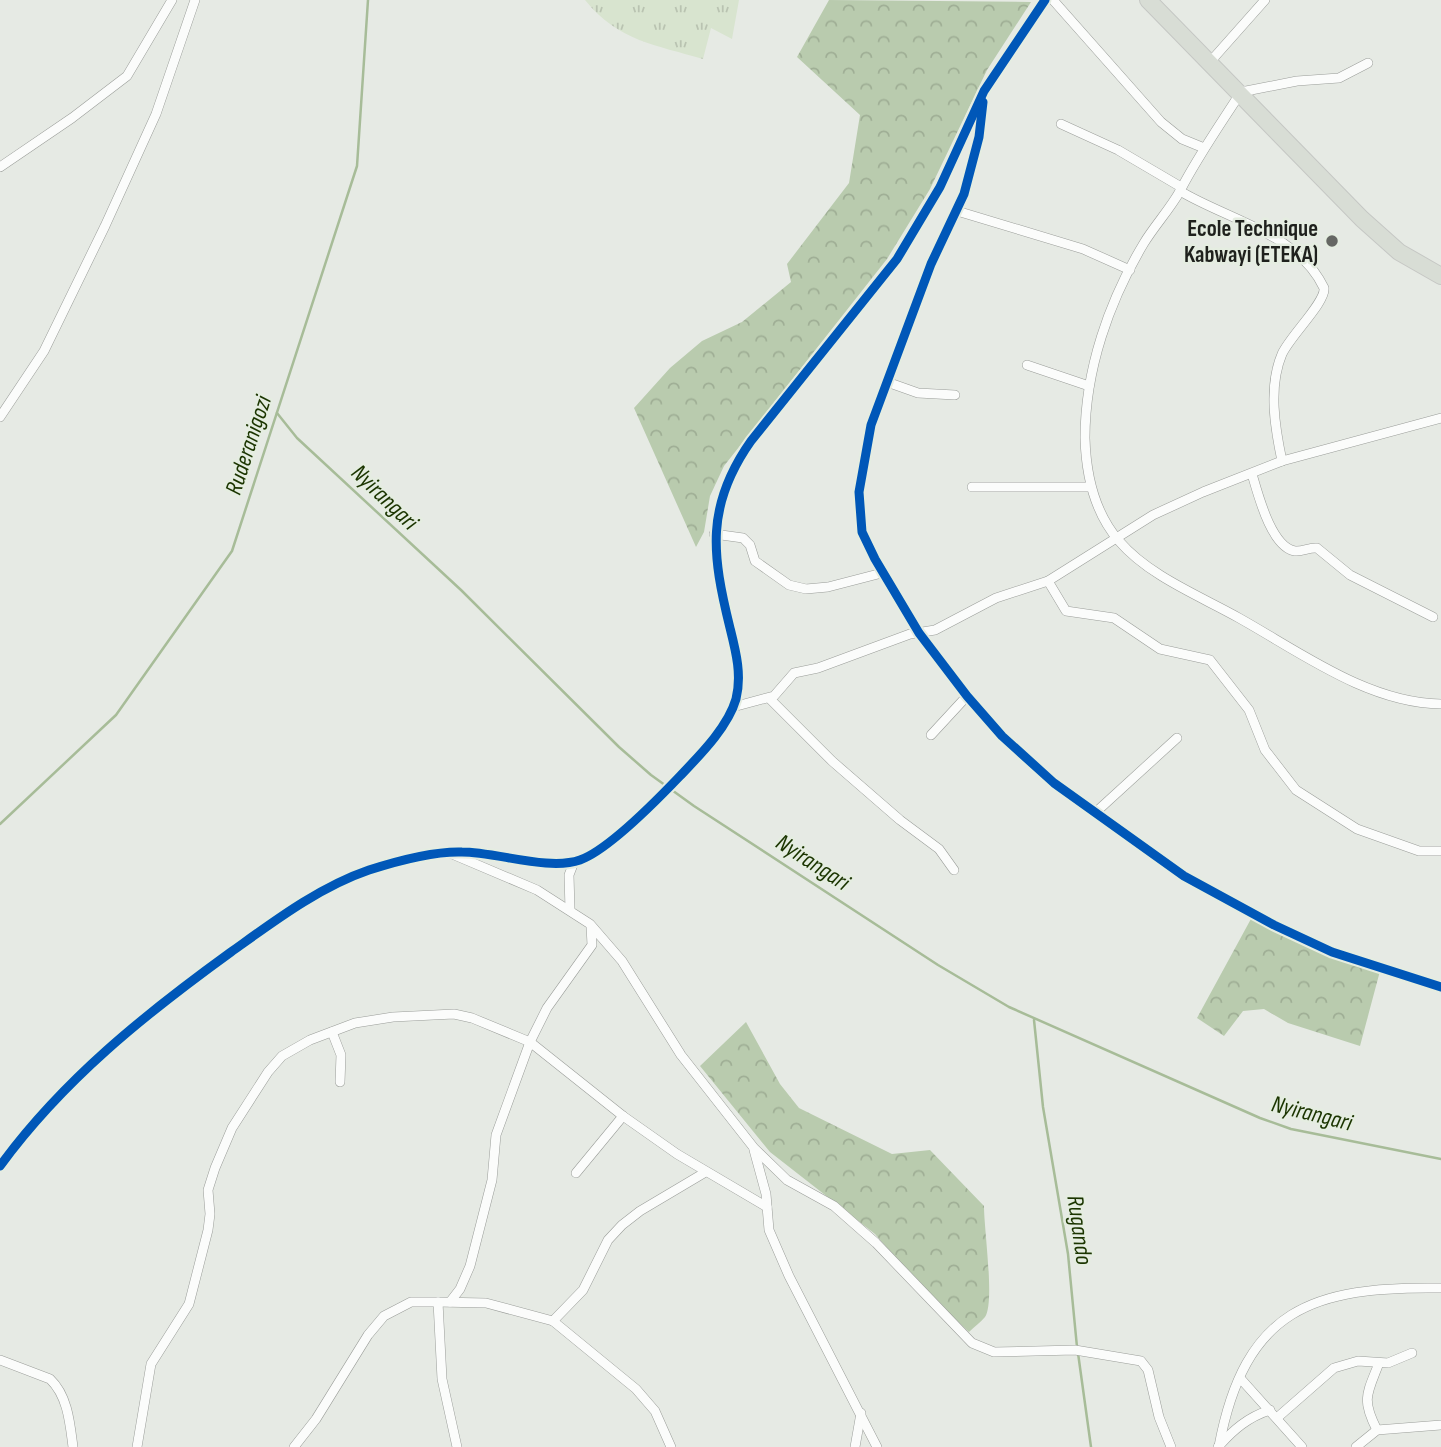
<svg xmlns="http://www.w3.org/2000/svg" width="1441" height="1447" font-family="'Sofia Sans Condensed',sans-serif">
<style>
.grass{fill:url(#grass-tufts)}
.forest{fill:url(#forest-crowns)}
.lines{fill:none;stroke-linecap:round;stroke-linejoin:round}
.stream{stroke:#a7bc98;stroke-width:2.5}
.minor-casing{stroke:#9a9d99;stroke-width:10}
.trunk-casing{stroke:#c5c7c4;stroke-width:18}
.minor{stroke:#fbfcfb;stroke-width:9}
.trunk{stroke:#d8ddd5;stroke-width:16}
.cycleway-casing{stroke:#e5ede1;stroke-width:13}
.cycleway{stroke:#0057b8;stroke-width:9}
.poi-dot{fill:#656763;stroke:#e5ede1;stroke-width:2.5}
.labels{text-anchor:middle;stroke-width:5;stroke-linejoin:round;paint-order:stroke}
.poi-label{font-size:23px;font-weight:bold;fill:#1f211d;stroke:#e5ede1;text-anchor:end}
.water-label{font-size:24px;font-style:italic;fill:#1b3500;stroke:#e5ede1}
</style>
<defs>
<pattern id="grass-tufts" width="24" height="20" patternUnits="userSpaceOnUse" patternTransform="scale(1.75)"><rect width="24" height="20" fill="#d8e4cf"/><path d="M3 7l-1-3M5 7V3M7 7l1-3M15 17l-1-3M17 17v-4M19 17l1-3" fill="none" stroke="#b9c3b1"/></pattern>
<pattern id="forest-crowns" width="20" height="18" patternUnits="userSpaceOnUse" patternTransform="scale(1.75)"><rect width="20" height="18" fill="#b9cbae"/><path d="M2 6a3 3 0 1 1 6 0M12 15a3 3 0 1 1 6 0" fill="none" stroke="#9fae95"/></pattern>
</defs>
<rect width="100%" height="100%" fill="#e6eae4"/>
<path class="grass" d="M585,0H739L732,39L711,28L703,59C656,45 618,41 585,0Z"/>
<g class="forest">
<polygon points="829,0 1031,2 987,70 930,189 887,259 724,466 710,496 704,532 696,547 634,408 670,368 702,341 742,322 791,282 787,264 849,183 860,115 797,57"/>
<polygon points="1252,917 1380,971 1360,1046 1288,1023 1264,1009 1243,1011 1224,1036 1197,1018"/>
<path d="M746,1022L780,1084L799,1108L892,1154L930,1150L984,1206C984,1229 995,1303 985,1317C981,1322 974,1327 969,1332L927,1293L875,1234L770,1152L700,1066Z"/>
</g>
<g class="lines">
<g class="stream">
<polyline points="277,413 297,438 461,590 619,747 651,775 694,806 938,965 1009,1007 1260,1118 1291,1129 1441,1159"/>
<polyline points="0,824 116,715 232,551 357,166 368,0"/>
<polyline points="1034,1020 1043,1107 1068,1254 1077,1347"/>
<polyline points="1078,1353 1091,1447"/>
</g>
<g class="minor-casing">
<g id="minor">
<polyline points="1053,0 1161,122 1182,139 1204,148"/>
<polyline points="1210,62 1265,0"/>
<path d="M1368,63L1339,78L1297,81L1241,92C1220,125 1198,156 1180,191C1170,209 1155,225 1144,243C1109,301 1085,370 1085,438C1086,475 1094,512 1119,541C1149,576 1200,596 1239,618C1300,652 1368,703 1441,704"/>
<polyline points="983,97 979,137 964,194 931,264 871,425 859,492 862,532 875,559 919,633 967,696 1002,736 1054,783 1184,876 1274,925 1332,952 1441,987"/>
<polyline points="1061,124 1118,150 1181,187"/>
<polyline points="0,167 72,118 127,76 172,0"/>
<path d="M1180,191C1228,220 1298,233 1324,288C1326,302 1290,336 1282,354C1268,387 1275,428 1282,461"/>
<polyline points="957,211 1083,249 1130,270"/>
<polyline points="1027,365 1089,386"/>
<polyline points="887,382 918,393 955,395"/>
<polyline points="0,417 44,351 105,226 156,114 195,0"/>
<path d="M1252,474C1258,494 1271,547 1295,551C1303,552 1309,547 1317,548L1350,575L1433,617"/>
<polyline points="972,487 1091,487"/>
<polyline points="714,534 743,538 750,545 755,561 789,585 806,589 828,587 882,573"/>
<polyline points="1048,581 1066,611 1114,618 1160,649 1210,660 1249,710 1265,750 1296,790 1357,829 1419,851 1441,851"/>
<polyline points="769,698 832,761 900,820 939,849 954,870"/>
<polyline points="733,707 774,696 794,673 818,668 910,634 935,630 996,598 1048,581 1153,515 1203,492 1282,461 1441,418"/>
<polyline points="931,735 967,696"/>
<polyline points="1096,812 1177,738"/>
<polyline points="452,854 537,890 590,924 622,961 681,1055 754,1148 787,1180 834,1206 876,1243 972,1343 994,1352 1075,1350 1141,1361 1148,1370 1159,1417 1171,1447"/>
<polyline points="570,910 569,875 574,862"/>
<polyline points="332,1032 341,1055 340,1082"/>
<polyline points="754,1150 766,1194 769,1230 789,1276 877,1447"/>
<path d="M0,1166C63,1080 144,1015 231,952C273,922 319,887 369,870C397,861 432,851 462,852C496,852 549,871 580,860C608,850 659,798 680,776C700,755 728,727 736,699C742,675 736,652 730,628C712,555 705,506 751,441L897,259L940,187L984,91L1045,0"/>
<polyline points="576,1173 623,1116"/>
<polyline points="438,1302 442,1379 457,1447"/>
<polyline points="450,1302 460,1289 470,1266 492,1180 496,1135 530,1042 547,1008 592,945 591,926"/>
<polyline points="553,1321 583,1290 608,1240 622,1225 640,1211 704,1173"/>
<path d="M0,1360L50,1379C68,1396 70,1424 73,1447"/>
<polyline points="1240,1378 1302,1447"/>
<polyline points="1278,1417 1334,1368 1358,1361 1388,1363 1412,1353"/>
<path d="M1377,1430C1361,1399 1367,1394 1379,1363"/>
<path d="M1219,1446C1245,1309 1312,1286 1441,1288"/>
<polyline points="137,1447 151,1364 189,1304 208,1230 210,1214 208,1190 215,1168 232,1128 268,1072 282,1056 310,1040 355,1023 393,1017 454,1014 472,1018 530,1042 623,1116 677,1154 767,1207"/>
<polyline points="294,1447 316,1419 368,1335 384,1316 411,1302 438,1302 486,1303 553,1321 636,1389 655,1411 671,1447"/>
<polyline points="855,1447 861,1413"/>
<path d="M1218,1447C1233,1430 1248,1417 1270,1410"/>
<polyline points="1356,1447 1377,1430 1441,1425"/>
</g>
</g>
<g class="trunk-casing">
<polyline id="trunk" points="1148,0 1362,219 1399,252 1441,276"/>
</g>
<use href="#minor" class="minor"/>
<use href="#trunk" class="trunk"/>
<g class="cycleway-casing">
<g id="cycleway">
<polyline points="983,102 979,137 964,194 931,264 871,425 859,492 862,532 875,559 919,633 967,696 1002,736 1054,783 1184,876 1274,925 1332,952 1441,987"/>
<path d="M0,1166C63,1080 144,1015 231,952C273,922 319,887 369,870C397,861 432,851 462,852C496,852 549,871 580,860C608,850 659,798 680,776C700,755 728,727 736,699C742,675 736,652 730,628C712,555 705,506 751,441L897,259L940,187L984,91L1045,0"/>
</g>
</g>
<use href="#cycleway" class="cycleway"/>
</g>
<circle class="poi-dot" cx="1332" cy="241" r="7"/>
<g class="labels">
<g class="poi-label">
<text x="1318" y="236">Ecole Technique<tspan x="1318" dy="26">Kabwayi (ETEKA)</tspan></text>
</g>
<g class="water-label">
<text transform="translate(248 445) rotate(-72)" y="8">Ruderanigozi</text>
<text transform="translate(385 497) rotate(44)" y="8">Nyirangari</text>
<text transform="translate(813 862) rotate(33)" y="8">Nyirangari</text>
<text transform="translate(1312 1113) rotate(14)" y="8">Nyirangari</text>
<text transform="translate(1080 1230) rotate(82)" y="8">Rugando</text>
</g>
</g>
</svg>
